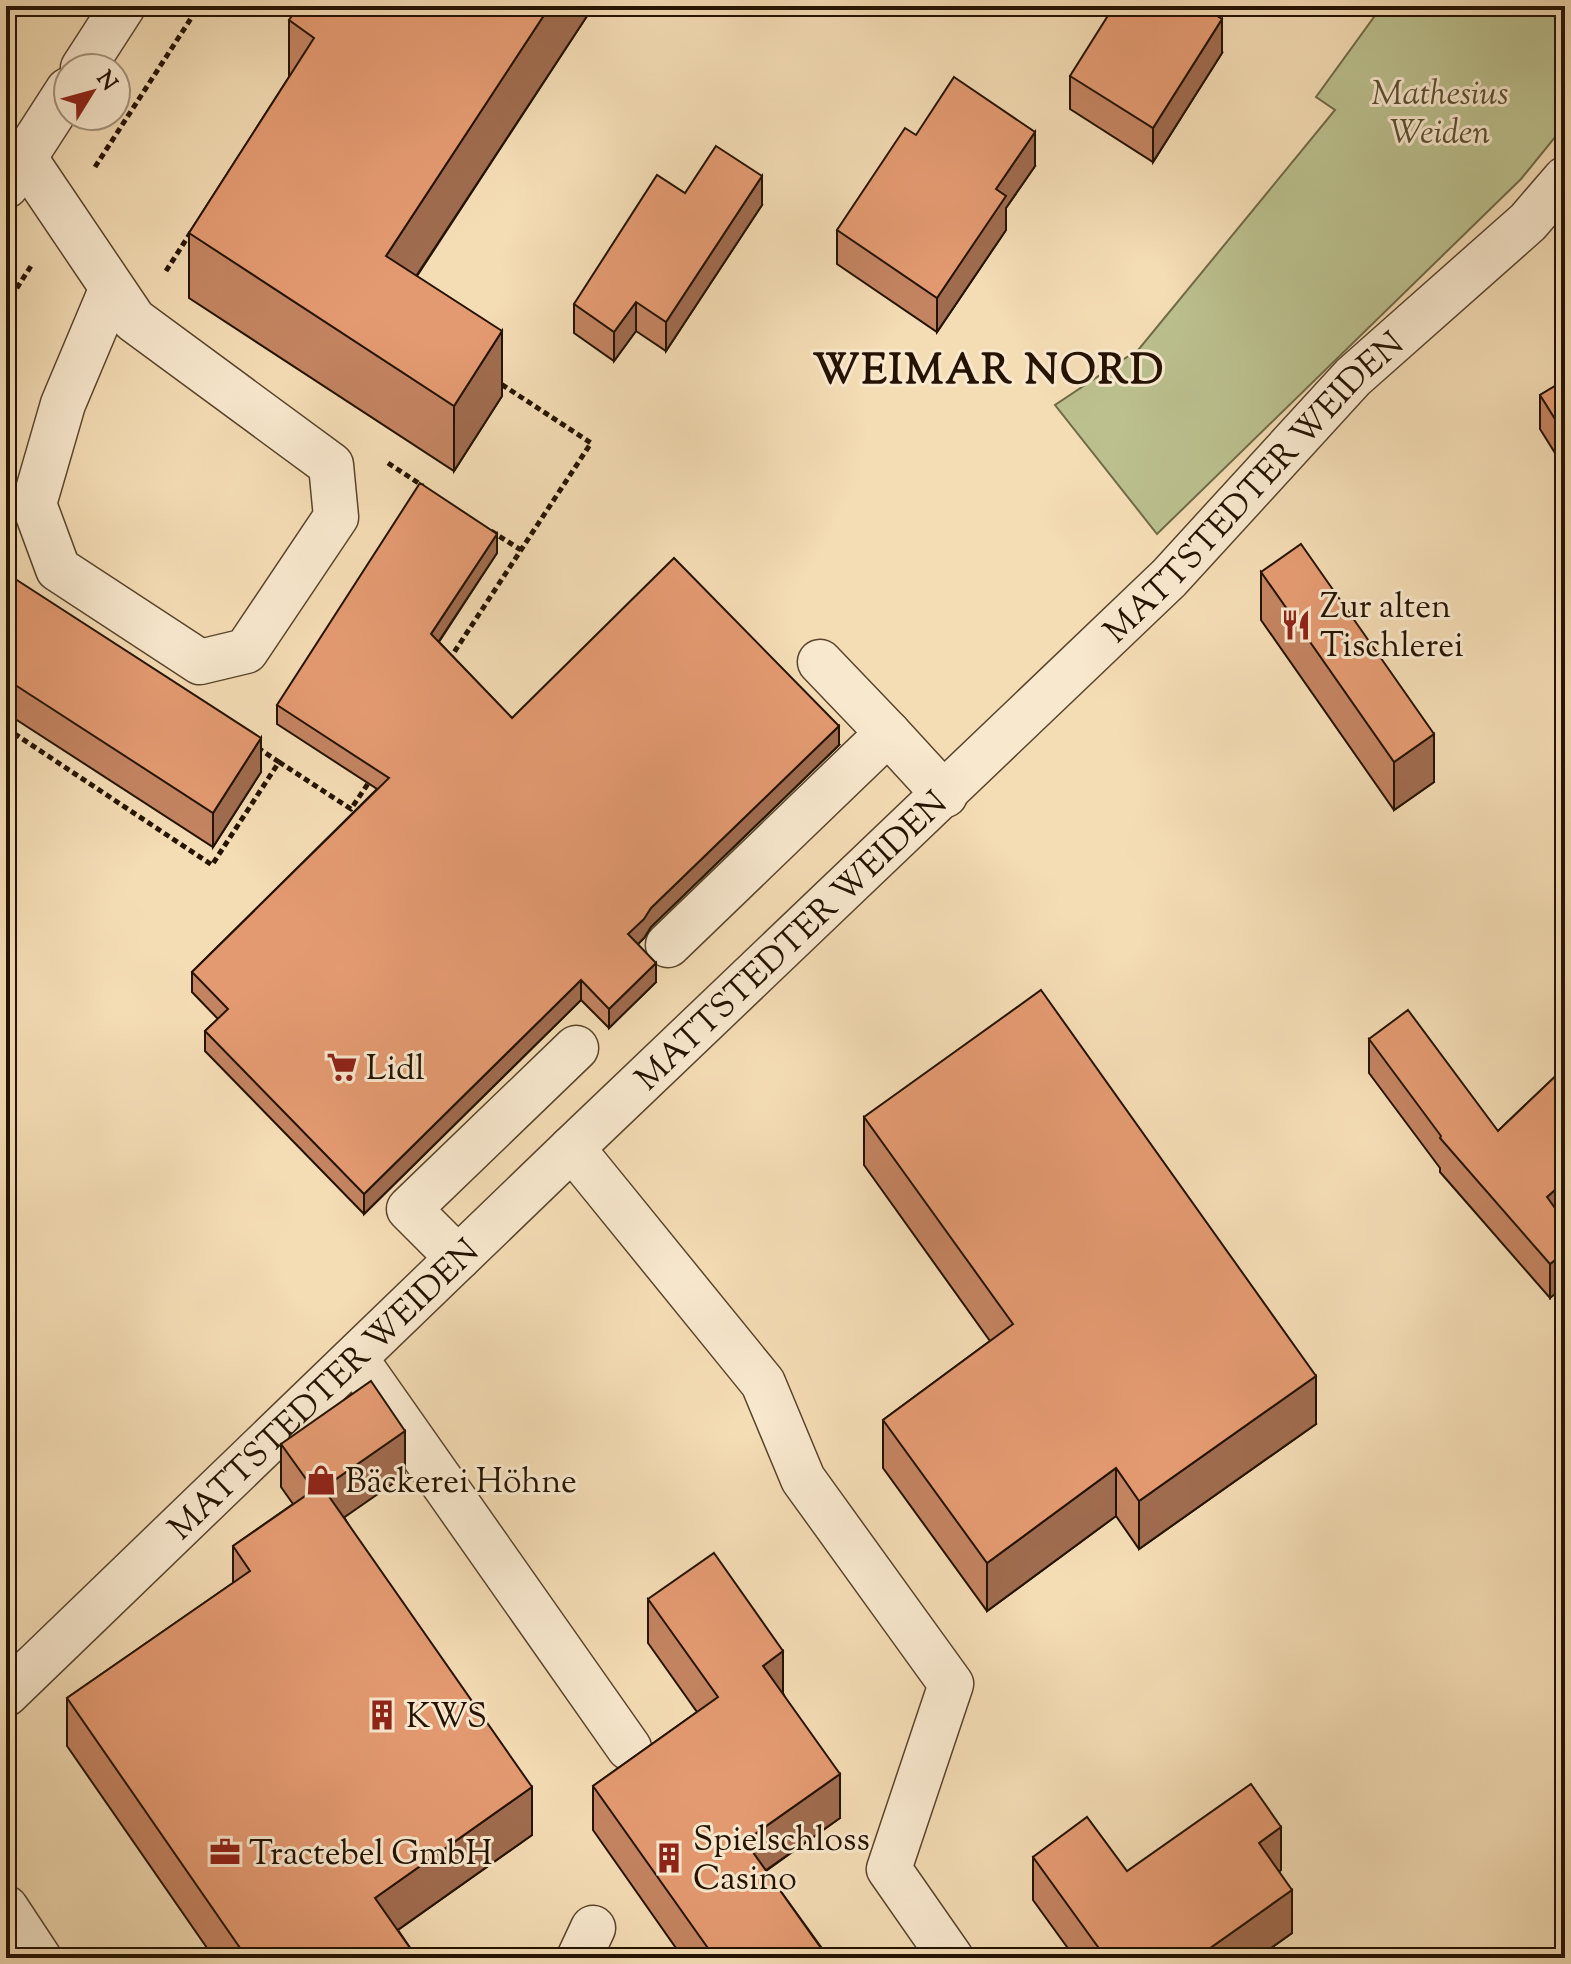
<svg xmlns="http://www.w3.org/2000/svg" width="1571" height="1964" font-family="'Sorts Mill Goudy',serif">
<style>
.green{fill:#bbc08e;stroke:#706a47;stroke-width:2}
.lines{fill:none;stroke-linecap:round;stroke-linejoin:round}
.minor-casing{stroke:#59452d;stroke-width:47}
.path{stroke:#251300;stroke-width:5;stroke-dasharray:6 4;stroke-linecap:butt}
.minor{stroke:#f8e8ce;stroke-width:44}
.wall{fill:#c48461;stroke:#251300;stroke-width:2}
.shaded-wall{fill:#a06c4f;stroke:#251300;stroke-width:2}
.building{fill:#e49a71;stroke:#251300;stroke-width:2}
.labels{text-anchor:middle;stroke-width:6;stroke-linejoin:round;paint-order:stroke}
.park-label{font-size:34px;font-style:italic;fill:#5a5032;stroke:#f8e8ce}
.street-label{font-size:34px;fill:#251300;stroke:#f8e8ce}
.poi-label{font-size:34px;fill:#251300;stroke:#f8e8ce;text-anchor:start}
.district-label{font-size:42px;font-weight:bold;letter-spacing:2px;fill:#251300;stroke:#f8e8ce}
</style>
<rect width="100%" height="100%" fill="#f4dcb4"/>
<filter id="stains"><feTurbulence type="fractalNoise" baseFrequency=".0025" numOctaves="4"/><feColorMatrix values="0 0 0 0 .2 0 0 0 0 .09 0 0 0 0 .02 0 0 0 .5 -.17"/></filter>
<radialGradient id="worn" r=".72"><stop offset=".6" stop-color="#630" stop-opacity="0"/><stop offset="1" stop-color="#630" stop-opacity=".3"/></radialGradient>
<polygon class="green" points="1382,6 1565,6 1565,125 1521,179 1157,534 1055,405 1139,349 1335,110 1316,97"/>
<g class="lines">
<g class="minor-casing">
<g id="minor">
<polyline points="83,68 123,6"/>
<polyline points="24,157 134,320 331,465 336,517 246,651 200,662 58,569 34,504 63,404 111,290"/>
<polyline points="6,186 68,90"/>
<polyline points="820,662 888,733"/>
<polyline points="668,945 888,733 945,795"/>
<polyline points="572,1148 763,1383 803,1479 951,1684 889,1869 951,1958"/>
<polyline points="458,1258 409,1209 576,1048"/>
<polyline points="355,1358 629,1748"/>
<path id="s1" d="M6,1694L572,1148L1169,578L1353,377L1528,222L1565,179"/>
<polyline points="6,1908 39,1958"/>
<polyline points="579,1958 593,1928"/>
</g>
</g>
<g class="path">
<polyline points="6,30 21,6"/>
<polyline points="95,167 199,6"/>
<polyline points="166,271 191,232"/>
<polyline points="6,305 31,266"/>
<polyline points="388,463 423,486"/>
<polyline points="491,531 521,550"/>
<polyline points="449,660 591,443 498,382"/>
<polyline points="6,728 212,865 279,762 258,748"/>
<polyline points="279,762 351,809 371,779"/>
</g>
<use href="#minor" class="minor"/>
</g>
<g class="wall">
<polygon points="589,6 589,13 417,276 502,396 454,471 189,298 189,233 289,77 289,20"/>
<polygon points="1222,53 1153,162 1070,109 1070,76"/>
<polygon points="916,135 1035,166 1006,208 1006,230 937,332 837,264 837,230"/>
<polygon points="685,193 762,205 666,351 636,331 614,361 574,333 574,304"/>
<polygon points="1565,380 1565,469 1540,429 1540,395"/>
<polygon points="497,553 439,642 512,718 839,745 651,927 644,938 638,944 656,982 609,1028 581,1000 364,1214 205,1051 205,1031 218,1019 192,992 192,972 377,789 277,724 277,705"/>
<polygon points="1261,572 1434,782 1394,810 1261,620"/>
<polygon points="6,573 261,772 213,847 6,713"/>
<polygon points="1369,1039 1498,1131 1565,1067 1565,1218 1564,1216 1562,1218 1550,1298 1440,1172 1440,1168 1369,1073"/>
<polygon points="864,1117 1316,1424 1139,1549 1116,1516 987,1611 883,1468 883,1420 990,1341 864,1165"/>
<polygon points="281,1444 405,1475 344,1517 532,1835 398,1930 417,1958 214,1958 67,1746 67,1698 233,1583 233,1546 293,1504 281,1487"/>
<polygon points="648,1599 783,1693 840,1818 766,1871 829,1958 683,1958 593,1830 593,1786 697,1712 648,1643"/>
<polygon points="1033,1857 1127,1871 1281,1870 1279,1871 1292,1933 1257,1958 1075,1958 1033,1900"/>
</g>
<g class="shaded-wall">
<polygon points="550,6 589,6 589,13 386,322 386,256"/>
<polygon points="1222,19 1222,53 1153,162 1153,128"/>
<polygon points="1035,132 1035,166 1006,208 1006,230 937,332 937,298 996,189"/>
<polygon points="762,176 762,205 666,351 666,322"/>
<polygon points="636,302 636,331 614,361 614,332"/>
<polygon points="502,331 502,396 454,471 454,406"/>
<polygon points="497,534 497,553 431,653 431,634"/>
<polygon points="839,726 839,745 651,927 644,938 628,954 628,934 651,908"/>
<polygon points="1434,734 1434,782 1394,810 1394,762"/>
<polygon points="261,738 261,772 213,847 213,813"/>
<polygon points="656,963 656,982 609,1028 609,1009"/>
<polygon points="581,980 581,1000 364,1214 364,1194"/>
<polygon points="1564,1182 1564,1216 1547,1231 1547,1197"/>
<polygon points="1565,1252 1565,1286 1550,1298 1550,1264"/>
<polygon points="1316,1376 1316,1424 1139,1549 1139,1501"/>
<polygon points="405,1431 405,1475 316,1537 316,1493"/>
<polygon points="1116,1468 1116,1516 987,1611 987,1563"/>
<polygon points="783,1651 783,1695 763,1666"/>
<polygon points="840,1774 840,1818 745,1885 745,1841"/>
<polygon points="532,1787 532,1835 375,1946 375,1898"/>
<polygon points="1281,1827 1281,1870 1259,1886 1259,1843"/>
<polygon points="1292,1890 1292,1933 1257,1958 1196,1958"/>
</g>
<g class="building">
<polygon points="299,6 550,6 386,256 502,331 454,406 189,233 314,38 289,20"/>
<polygon points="1114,6 1201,6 1222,19 1153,128 1070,76"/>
<polygon points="954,77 1035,132 996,189 1006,196 937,298 837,230 905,128 916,135"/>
<polygon points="716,146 762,176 666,322 636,302 614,332 574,304 657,175 685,193"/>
<polygon points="1565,380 1565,435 1540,395"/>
<polygon points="420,483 497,534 431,634 512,718 674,558 839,726 651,908 644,919 628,934 656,963 609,1009 581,980 364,1194 205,1031 228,1009 192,972 389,778 277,705"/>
<polygon points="1301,544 1434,734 1394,762 1261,572"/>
<polygon points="6,573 261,738 213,813 6,679"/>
<polygon points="1041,990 1316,1376 1139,1501 1116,1468 987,1563 883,1420 1013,1324 864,1117"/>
<polygon points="1408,1010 1498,1131 1565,1067 1565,1184 1564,1182 1547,1197 1565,1222 1565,1252 1550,1264 1440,1138 1441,1136 1369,1039"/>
<polygon points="371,1381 405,1431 323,1488 321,1485 314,1490 281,1444"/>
<polygon points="321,1485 532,1787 375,1898 417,1958 247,1958 67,1698 250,1571 233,1546"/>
<polygon points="714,1553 783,1651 763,1666 840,1774 745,1841 828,1958 715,1958 593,1786 718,1697 648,1599"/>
<polygon points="1251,1784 1281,1827 1259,1843 1292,1890 1196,1958 1106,1958 1033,1857 1087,1817 1127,1871"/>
</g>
<defs>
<g id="restaurant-bare" transform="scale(2.4)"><path d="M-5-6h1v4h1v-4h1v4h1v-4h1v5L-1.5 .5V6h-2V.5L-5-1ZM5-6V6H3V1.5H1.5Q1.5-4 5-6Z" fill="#8f2418" stroke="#f8e8ce" stroke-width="2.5" paint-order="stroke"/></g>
<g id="supermarket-bare" transform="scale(2.4)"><path d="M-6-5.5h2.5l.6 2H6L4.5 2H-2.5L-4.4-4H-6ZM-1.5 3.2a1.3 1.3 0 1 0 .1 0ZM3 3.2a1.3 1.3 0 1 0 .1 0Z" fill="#8f2418" stroke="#f8e8ce" stroke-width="2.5" paint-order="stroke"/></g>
<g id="shop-bare" transform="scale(2.4)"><path d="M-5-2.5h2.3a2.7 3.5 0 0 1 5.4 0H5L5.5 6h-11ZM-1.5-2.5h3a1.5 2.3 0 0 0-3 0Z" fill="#8f2418" stroke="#f8e8ce" stroke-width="2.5" paint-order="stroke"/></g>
<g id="building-bare" transform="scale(2.4)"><path d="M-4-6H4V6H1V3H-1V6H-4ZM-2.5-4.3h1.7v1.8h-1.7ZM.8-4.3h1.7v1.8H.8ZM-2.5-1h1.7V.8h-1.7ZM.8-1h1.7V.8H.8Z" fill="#8f2418" stroke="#f8e8ce" stroke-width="2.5" paint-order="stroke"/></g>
<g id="office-bare" transform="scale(2.4)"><path d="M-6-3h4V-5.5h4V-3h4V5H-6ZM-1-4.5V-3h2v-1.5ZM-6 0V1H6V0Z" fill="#8f2418" stroke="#f8e8ce" stroke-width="2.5" paint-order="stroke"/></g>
</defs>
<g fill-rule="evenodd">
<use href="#restaurant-bare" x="1296" y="625"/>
<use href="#supermarket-bare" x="342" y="1067"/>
<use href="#shop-bare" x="321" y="1480"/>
<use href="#building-bare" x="382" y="1715"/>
<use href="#office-bare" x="225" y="1852"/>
<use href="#building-bare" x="669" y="1858"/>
</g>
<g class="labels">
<g class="park-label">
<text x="1440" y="104">Mathesius<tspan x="1440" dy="39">Weiden</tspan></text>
</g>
<g class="street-label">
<text dy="12" stroke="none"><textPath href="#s1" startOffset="1736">MATTSTEDTER WEIDEN</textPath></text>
<text dy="12" stroke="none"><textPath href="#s1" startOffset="1088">MATTSTEDTER WEIDEN</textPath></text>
<text dy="12" stroke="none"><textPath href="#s1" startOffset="440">MATTSTEDTER WEIDEN</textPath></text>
</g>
<g class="poi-label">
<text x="1320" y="617">Zur alten<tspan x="1320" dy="39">Tischlerei</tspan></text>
<text x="366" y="1079">Lidl</text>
<text x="345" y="1492">Bäckerei Höhne</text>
<text x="406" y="1727">KWS</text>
<text x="693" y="1850">Spielschloss<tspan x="693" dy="39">Casino</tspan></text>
<text x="249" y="1864">Tractebel GmbH</text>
</g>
<g class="district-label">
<text x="989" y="383">WEIMAR NORD</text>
</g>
</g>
<rect width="1571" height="1964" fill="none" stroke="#f4dcb4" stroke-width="32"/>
<rect x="8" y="8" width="1555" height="1948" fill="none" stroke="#251300" stroke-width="4"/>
<rect x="16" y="16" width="1539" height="1932" fill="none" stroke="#251300" stroke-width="2"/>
<g transform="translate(92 92) rotate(53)"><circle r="38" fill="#f8e8ce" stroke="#a4937c" stroke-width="2"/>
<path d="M0-6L14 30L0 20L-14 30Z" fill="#8f2418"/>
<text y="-12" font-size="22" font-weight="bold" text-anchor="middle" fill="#251300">N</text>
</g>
<rect width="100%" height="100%" filter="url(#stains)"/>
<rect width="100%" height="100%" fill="url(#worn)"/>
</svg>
